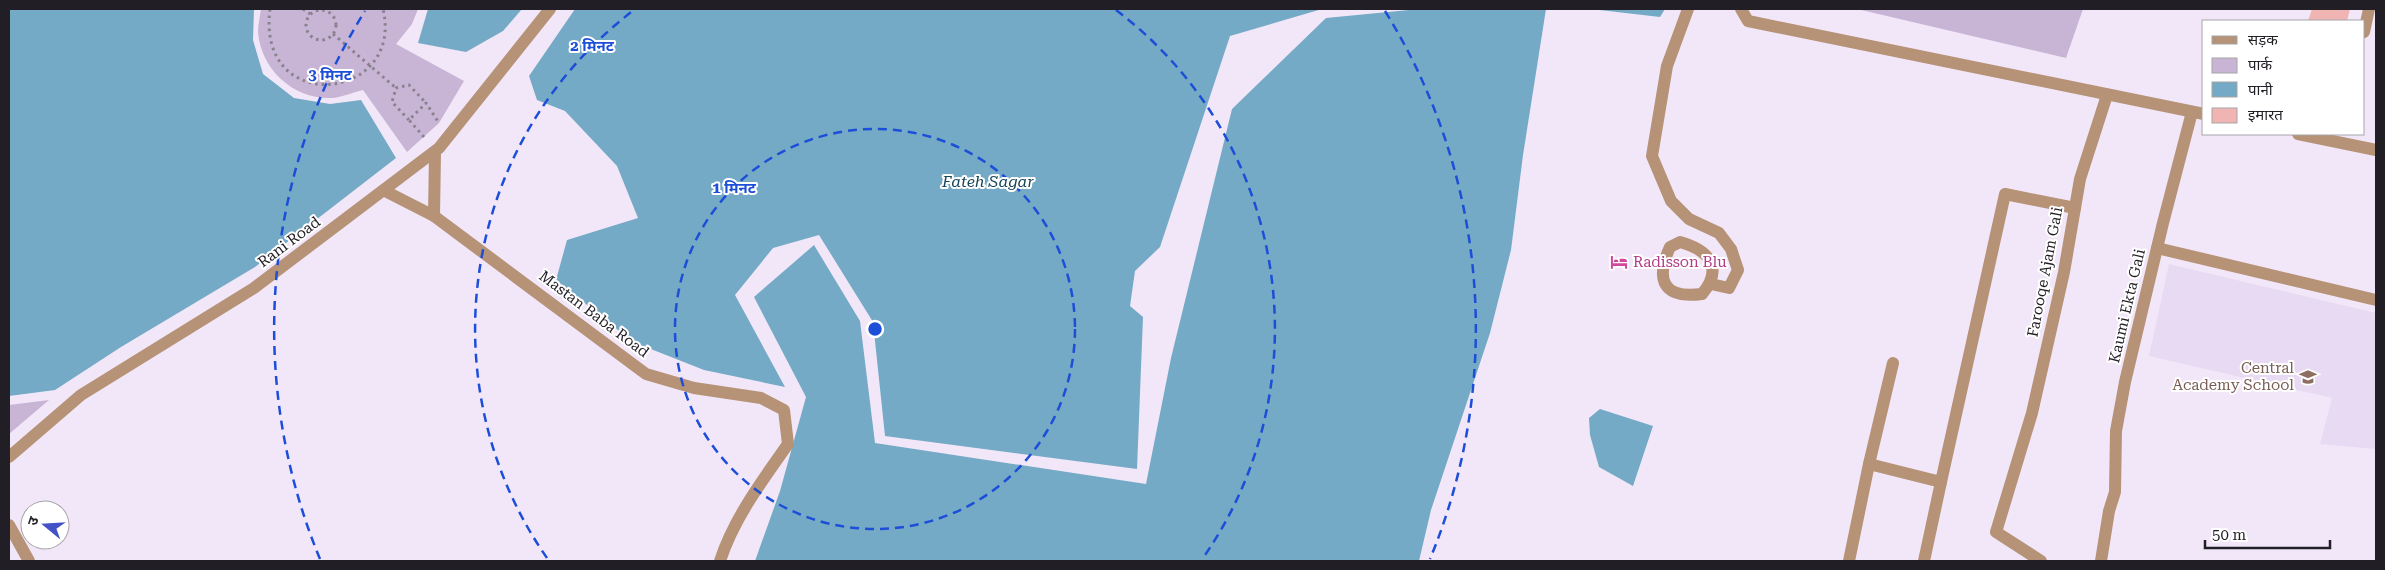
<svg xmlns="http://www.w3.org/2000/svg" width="2385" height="570" font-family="'Roboto Serif','Noto Sans Devanagari',serif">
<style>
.built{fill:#e8daf3}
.green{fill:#c8b5d5}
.water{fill:#74aac5}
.building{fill:#f0b5b3}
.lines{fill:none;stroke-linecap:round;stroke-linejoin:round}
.path{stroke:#89818e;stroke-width:3;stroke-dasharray:2.5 4;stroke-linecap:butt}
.minor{stroke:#b69277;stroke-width:12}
.ring{fill:none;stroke:#1d4ed8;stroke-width:2.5;stroke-dasharray:9 6}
.labels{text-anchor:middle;stroke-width:4;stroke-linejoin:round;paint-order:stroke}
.street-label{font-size:15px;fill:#221e25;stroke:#fff}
.hotel-label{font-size:15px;fill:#b23c85;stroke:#fff;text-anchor:start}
.education-label{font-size:15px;fill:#785e54;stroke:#fff;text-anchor:end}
.water-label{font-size:16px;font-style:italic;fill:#174559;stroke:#fff}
.centre{fill:#1d4ed8;stroke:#fff;stroke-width:2.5}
.ring-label{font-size:15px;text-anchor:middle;font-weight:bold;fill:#1d4ed8;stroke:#fff;stroke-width:4;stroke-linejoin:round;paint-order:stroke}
</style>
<rect width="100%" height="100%" fill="#f2e7f9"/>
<polygon class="built" points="2169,264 2376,313 2376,449 2320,444 2332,398 2149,356"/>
<g class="green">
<path d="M261,9H418L412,24L396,44L464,81L439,123L407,152L363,90C353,92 343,97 333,98C294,100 261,70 258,32C258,24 260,16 261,9Z"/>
<polygon points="1857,9 2083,9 2066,58"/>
<polygon points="49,400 9,434 9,405"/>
</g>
<g class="water">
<polygon points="9,9 254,9 253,40 263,74 294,98 330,104 361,100 396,158 255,267 121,347 55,390 9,396"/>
<polygon points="428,9 522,9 503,31 466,52 418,43"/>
<polygon points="575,9 1322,9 1230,36 1160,247 1135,271 1130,306 1143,317 1137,469 885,436 873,322 819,235 773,248 735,295 785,387 704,370 633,342 556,280 567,240 638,218 617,166 565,111 537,100 529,76"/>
<polygon points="1419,9 1546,9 1523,155 1511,250 1490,333 1431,510 1419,561 755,561 780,491 806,397 754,297 814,245 860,321 875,443 1146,484 1171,358 1232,109 1326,18"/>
<polygon points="1591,9 1665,9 1660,17"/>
<polygon points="1600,409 1653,426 1633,486 1599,467 1590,435 1589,418"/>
</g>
<polygon class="building" points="2312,9 2350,9 2347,21 2308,21"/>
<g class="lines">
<g class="path">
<path d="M270,9C256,118 405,101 383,9"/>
<polyline points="303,9 310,14"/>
<circle cx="321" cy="25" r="15"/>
<polyline points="333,34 396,88"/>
<polyline points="409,120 392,102 396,88 409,85 426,103"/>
<polyline points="424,137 409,120 426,103 439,123"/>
</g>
<g class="minor">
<polyline points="1688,9 1667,66 1652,156 1671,201 1689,219 1719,233 1731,249 1738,270 1729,288 1711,284"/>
<polyline points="1741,9 1748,21 2204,114"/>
<polyline points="2364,32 2369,9"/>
<polyline points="2298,134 2376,150"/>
<path d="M385,191L434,216L646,374L694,388L761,398L784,410L788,444C762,481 734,518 720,561"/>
<polyline points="434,216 435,152"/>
<path d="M1680,242C1709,250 1724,268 1702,294C1663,299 1655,280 1670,247Z"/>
<polyline points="2157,248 2376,300"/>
<polyline points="1893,363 1869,464 1941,482 2005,194 2075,208"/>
<polyline points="9,457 81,395 254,288 439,148 550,9"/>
<polyline points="9,525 29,561"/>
<polyline points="1849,561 1869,464"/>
<polyline points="1924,561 1941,482"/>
<polyline points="2041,561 1996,532 2032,413 2064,272 2080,179 2107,95"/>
<polyline points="2101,561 2109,511 2115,492 2116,431 2125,382 2163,223 2192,112"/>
</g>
</g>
<g class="ring">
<circle cx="875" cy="329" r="200"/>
<path d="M547 558A400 400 0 0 1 634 10M1116 10A400 400 0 0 1 1203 558"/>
<path d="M320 559A601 601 0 0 1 365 11M1385 11A601 601 0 0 1 1430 559"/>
</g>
<defs>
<g id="hotel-bare" transform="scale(1.35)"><path d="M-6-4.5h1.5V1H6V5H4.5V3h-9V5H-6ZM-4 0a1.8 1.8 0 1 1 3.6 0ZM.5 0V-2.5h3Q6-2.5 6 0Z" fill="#d1479c" stroke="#fff" stroke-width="2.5" paint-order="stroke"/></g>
<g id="school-bare" transform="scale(1.35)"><path d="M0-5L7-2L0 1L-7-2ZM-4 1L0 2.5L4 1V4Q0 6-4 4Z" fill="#8d6e63" stroke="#fff" stroke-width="2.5" paint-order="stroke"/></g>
</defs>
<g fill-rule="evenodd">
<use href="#hotel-bare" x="1619" y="262"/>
<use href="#school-bare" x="2308" y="377"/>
</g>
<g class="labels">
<g class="street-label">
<text transform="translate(289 242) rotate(-37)" y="5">Rani Road</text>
<text transform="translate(2045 272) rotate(-79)" y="5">Farooqe Ajam Gali</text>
<text transform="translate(2127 306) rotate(-77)" y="5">Kaumi Ekta Gali</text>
<text transform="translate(594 314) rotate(37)" y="5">Mastan Baba Road</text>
</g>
<g class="hotel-label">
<text x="1633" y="267">Radisson Blu</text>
</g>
<g class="education-label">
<text x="2294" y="373">Central<tspan x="2294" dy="17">Academy School</tspan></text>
</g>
<g class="water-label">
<text x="988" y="187">Fateh Sagar</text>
</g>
</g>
<circle cx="875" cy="329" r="8" class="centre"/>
<g class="ring-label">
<text x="592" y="51">2 मिनट</text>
<text x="330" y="80">3 मिनट</text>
<text x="734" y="193">1 मिनट</text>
</g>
<rect width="2385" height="570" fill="none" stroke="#221e25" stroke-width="20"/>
<rect x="2202" y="20" width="162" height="115" fill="#ffffff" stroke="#a7a5a8"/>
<rect x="2212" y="36" width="25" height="8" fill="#b69277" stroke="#a7a5a8"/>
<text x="2248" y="45" font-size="15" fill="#221e25">सड़क</text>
<rect x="2212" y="58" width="25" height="15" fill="#c8b5d5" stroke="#a7a5a8"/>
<text x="2248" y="70" font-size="15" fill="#221e25">पार्क</text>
<rect x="2212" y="82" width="25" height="15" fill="#74aac5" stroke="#a7a5a8"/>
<text x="2248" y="95" font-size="15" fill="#221e25">पानी</text>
<rect x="2212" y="108" width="25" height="15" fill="#f0b5b3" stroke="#a7a5a8"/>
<text x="2248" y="120" font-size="15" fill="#221e25">इमारत</text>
<g transform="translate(45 525) rotate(288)"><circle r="24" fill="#ffffff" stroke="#a7a5a8"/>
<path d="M0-4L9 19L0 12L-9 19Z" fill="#4452c7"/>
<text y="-8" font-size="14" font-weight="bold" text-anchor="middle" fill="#221e25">उ</text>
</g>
<path d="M2205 540v8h125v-8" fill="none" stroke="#221e25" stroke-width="2.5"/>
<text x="2212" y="540" font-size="15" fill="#221e25" stroke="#ffffff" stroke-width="4" paint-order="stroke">50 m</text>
</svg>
